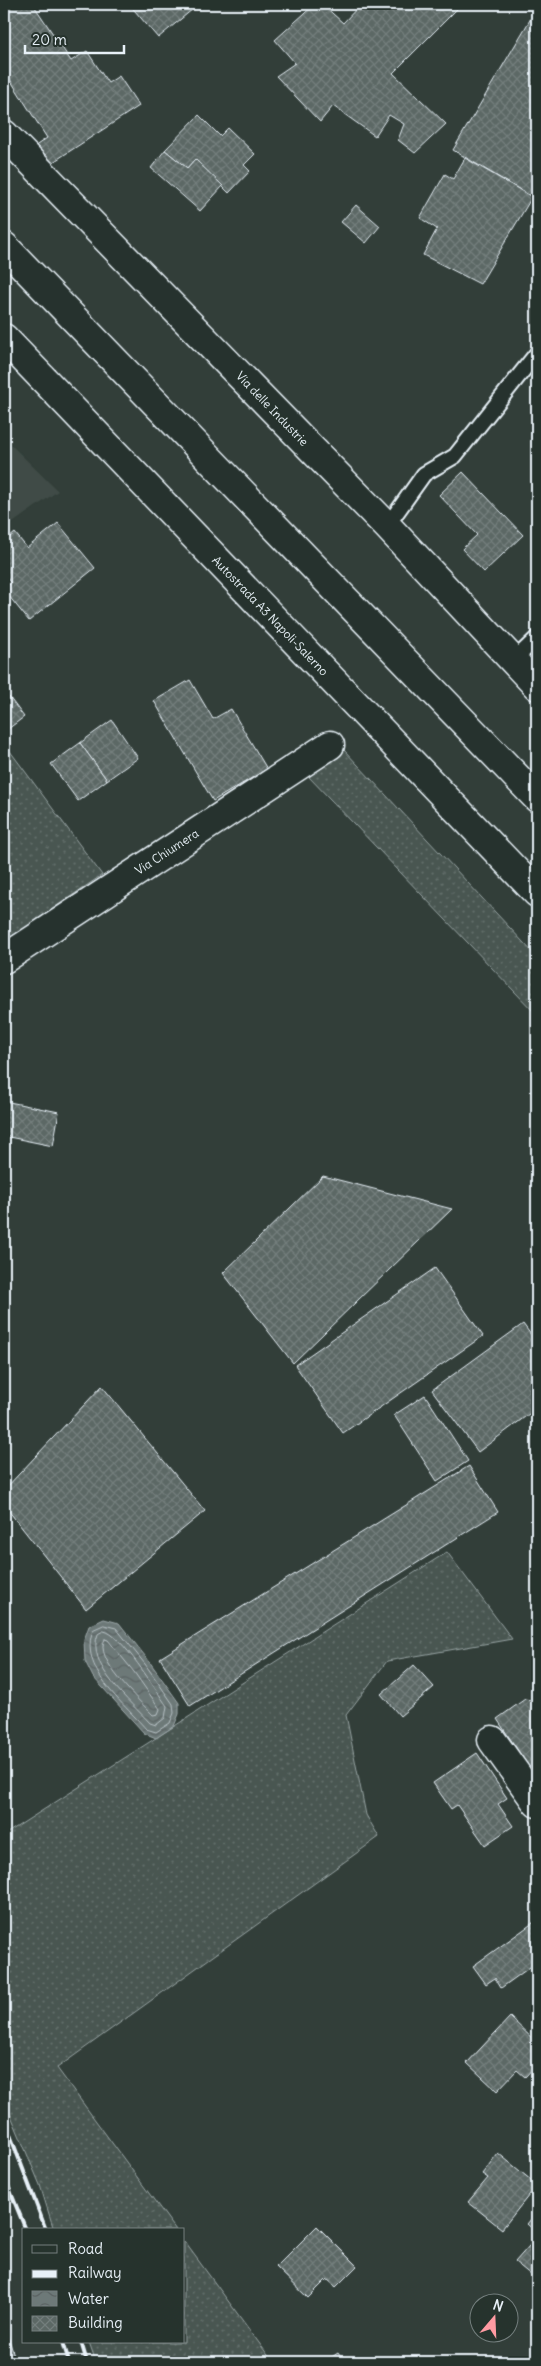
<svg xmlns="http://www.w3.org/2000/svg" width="541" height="2366" font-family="Delius,sans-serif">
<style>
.built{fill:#3f4b46}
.grass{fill:url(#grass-dots);stroke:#98a4a4}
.water{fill:url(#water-waves);stroke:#9ea9ab}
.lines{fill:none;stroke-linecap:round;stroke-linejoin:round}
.shore{stroke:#b7c1c5;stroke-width:1}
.building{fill:url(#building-cross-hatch);stroke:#e8f1f8}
.service-casing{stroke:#e8f1f8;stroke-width:18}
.minor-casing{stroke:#e8f1f8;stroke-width:31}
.motorway-casing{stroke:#e8f1f8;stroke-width:31}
.service{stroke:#26332d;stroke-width:14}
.minor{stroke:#26332d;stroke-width:28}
.motorway{stroke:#26332d;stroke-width:28}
.rail{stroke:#e8f1f8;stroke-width:4}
.labels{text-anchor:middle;stroke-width:4;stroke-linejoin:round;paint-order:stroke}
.street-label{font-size:12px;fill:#e8f1f8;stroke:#26332d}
</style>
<defs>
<pattern id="grass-dots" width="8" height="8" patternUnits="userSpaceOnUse" patternTransform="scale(1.25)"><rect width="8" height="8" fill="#495651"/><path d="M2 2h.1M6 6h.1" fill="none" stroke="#636f6b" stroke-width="1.8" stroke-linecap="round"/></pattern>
<pattern id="water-waves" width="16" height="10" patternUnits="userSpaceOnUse" patternTransform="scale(1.25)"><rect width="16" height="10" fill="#6d7978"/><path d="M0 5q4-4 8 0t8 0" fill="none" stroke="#5b6363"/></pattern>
<pattern id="building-cross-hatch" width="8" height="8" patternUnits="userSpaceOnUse" patternTransform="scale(1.25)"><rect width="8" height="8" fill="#5c6865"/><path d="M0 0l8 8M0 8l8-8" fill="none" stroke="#737e7c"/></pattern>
</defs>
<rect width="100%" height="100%" fill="#323e39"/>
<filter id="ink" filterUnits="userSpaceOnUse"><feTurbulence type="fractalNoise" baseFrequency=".02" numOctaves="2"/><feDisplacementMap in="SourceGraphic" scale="10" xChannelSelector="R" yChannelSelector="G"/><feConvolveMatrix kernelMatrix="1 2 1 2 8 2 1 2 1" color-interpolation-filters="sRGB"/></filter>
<g filter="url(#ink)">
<polygon class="built" points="4,438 58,491 4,529"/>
<g class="grass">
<polygon points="4,743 102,875 4,942"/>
<polygon points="344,750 537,957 537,1015 308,776"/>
<polygon points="447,1552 512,1639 387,1661 346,1715 366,1815 379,1837 57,2068 176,2230 54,2230 40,2185 4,2099 4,1835"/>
<polygon points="184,2241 273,2362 96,2362 89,2342 184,2342"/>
</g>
<polygon class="water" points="104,1619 119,1623 149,1661 179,1703 179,1714 174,1726 156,1738 144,1733 93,1677 85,1661 84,1640 89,1626"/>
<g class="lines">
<g class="shore">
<path d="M104,1625L116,1628L145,1664L173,1704L174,1713L170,1723L156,1732L146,1729C123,1702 78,1669 93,1630Z"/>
<path d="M104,1631C121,1633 156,1691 167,1706L165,1718L156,1725L150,1723C131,1702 85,1665 98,1634Z"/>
<path d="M105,1639L108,1640L134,1672L160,1709L158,1714L153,1715C140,1701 92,1658 105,1639Z"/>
</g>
</g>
<g class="building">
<polygon points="4,4 33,4 71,61 87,51 108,83 119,76 139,106 47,166 34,147 47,138 4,70"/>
<polygon points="129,4 199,4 158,38"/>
<polygon points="315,4 322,4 343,23 361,4 462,4 393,73 446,124 415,153 398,140 404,124 389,115 375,136 333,106 320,122 276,76 295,63 275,40"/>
<polygon points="537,8 537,200 453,150"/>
<polygon points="199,115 220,136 228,128 255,154 244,165 250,171 229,193 195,159 187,168 165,150"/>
<polygon points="165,150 187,168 195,159 223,186 200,211 151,168"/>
<polygon points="465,158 532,197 480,284 423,255 437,229 420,218 445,174 453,179"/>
<polygon points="356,205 380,226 366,243 341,222"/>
<polygon points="463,472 523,535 484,572 462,549 477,535 439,495"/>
<polygon points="58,523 95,568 29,621 4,590 11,583 4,575 4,542 15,533 27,548"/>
<polygon points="190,680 213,719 231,709 267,769 213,801 154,701"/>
<polygon points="9,697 24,717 4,732 4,701"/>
<polygon points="112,720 138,758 107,780 80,743"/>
<polygon points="80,743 107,780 78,801 51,764"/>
<polygon points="4,1101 59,1112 53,1146 4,1136"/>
<polygon points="323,1176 452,1209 293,1363 223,1273"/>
<polygon points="435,1268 483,1336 343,1433 295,1365"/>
<polygon points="523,1324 537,1343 537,1408 478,1452 432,1390"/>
<polygon points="102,1386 205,1511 86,1609 4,1505 4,1490"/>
<polygon points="425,1395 468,1461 437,1481 394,1415"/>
<polygon points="469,1466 498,1512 190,1706 160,1658"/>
<polygon points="414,1665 434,1687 400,1716 381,1694"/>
<polygon points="525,1699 537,1701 537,1779 497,1719"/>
<polygon points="477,1753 507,1798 498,1804 513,1826 485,1845 457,1805 451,1809 433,1783"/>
<polygon points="537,1920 537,1962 501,1988 495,1978 486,1984 473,1966"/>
<polygon points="510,2017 537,2043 537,2064 525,2077 517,2070 497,2091 467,2063"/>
<polygon points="498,2153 537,2185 502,2229 468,2202 488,2178 482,2174"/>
<polygon points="537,2212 537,2233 527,2224"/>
<polygon points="317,2226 357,2266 336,2287 327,2279 308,2298 276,2267"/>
<polygon points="537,2237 537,2280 515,2262"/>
<polygon points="4,2323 16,2362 4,2362"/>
<polygon points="338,2353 344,2362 324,2362"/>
</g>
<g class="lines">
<g class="service-casing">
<g id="service">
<polyline points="387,526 424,474 455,456 537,353"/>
<polyline points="514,660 537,638"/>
</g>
</g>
<g class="minor-casing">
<g id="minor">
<polyline points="4,134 387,526 537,686"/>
<polyline points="4,959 330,745"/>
<polyline points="492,1740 537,1803"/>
</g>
</g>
<g class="motorway-casing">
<g id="motorway">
<polyline points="4,246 537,798"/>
<polyline points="4,338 537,893"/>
</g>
</g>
<use href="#service" class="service"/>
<use href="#minor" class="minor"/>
<use href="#motorway" class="motorway"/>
<g class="rail">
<polyline points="4,2119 46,2230"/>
<polyline points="4,2176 26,2230"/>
<polyline points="63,2342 69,2362"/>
<polyline points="81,2342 87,2362"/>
</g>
</g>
</g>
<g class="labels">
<g class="street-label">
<text transform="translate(272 409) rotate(46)" y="4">Via delle Industrie</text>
<text transform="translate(270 616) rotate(46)" y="4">Autostrada A3 Napoli-Salerno</text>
<text transform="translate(167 852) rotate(-33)" y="4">Via Chiumera</text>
</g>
</g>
<rect width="541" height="2366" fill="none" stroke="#26332d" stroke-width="20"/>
<rect x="10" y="10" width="521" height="2346" fill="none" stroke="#e8f1f8" stroke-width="2" filter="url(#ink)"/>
<rect x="22" y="2228" width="162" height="115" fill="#26332d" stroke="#747f7e"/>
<rect x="32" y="2245" width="25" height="8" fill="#26332d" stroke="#747f7e"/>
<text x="68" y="2254" font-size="15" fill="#e8f1f8">Road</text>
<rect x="32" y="2270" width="25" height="8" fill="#e8f1f8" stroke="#747f7e"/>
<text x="68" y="2278" font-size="15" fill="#e8f1f8">Railway</text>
<rect x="32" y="2291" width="25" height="15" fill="url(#water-waves)" stroke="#747f7e"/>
<text x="68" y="2304" font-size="15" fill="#e8f1f8">Water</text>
<rect x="32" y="2316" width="25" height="15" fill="url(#building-cross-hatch)" stroke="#747f7e"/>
<text x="68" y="2328" font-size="15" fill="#e8f1f8">Building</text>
<g transform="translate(494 2318) rotate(19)"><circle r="24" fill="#26332d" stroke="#747f7e"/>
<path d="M0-4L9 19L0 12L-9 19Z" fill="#ff9aa2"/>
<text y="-8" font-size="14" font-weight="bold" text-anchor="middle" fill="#e8f1f8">N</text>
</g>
<path d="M25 45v8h99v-8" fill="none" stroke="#e8f1f8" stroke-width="2.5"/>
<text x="32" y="45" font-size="15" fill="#e8f1f8" stroke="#26332d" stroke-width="4" paint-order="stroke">20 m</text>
</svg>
